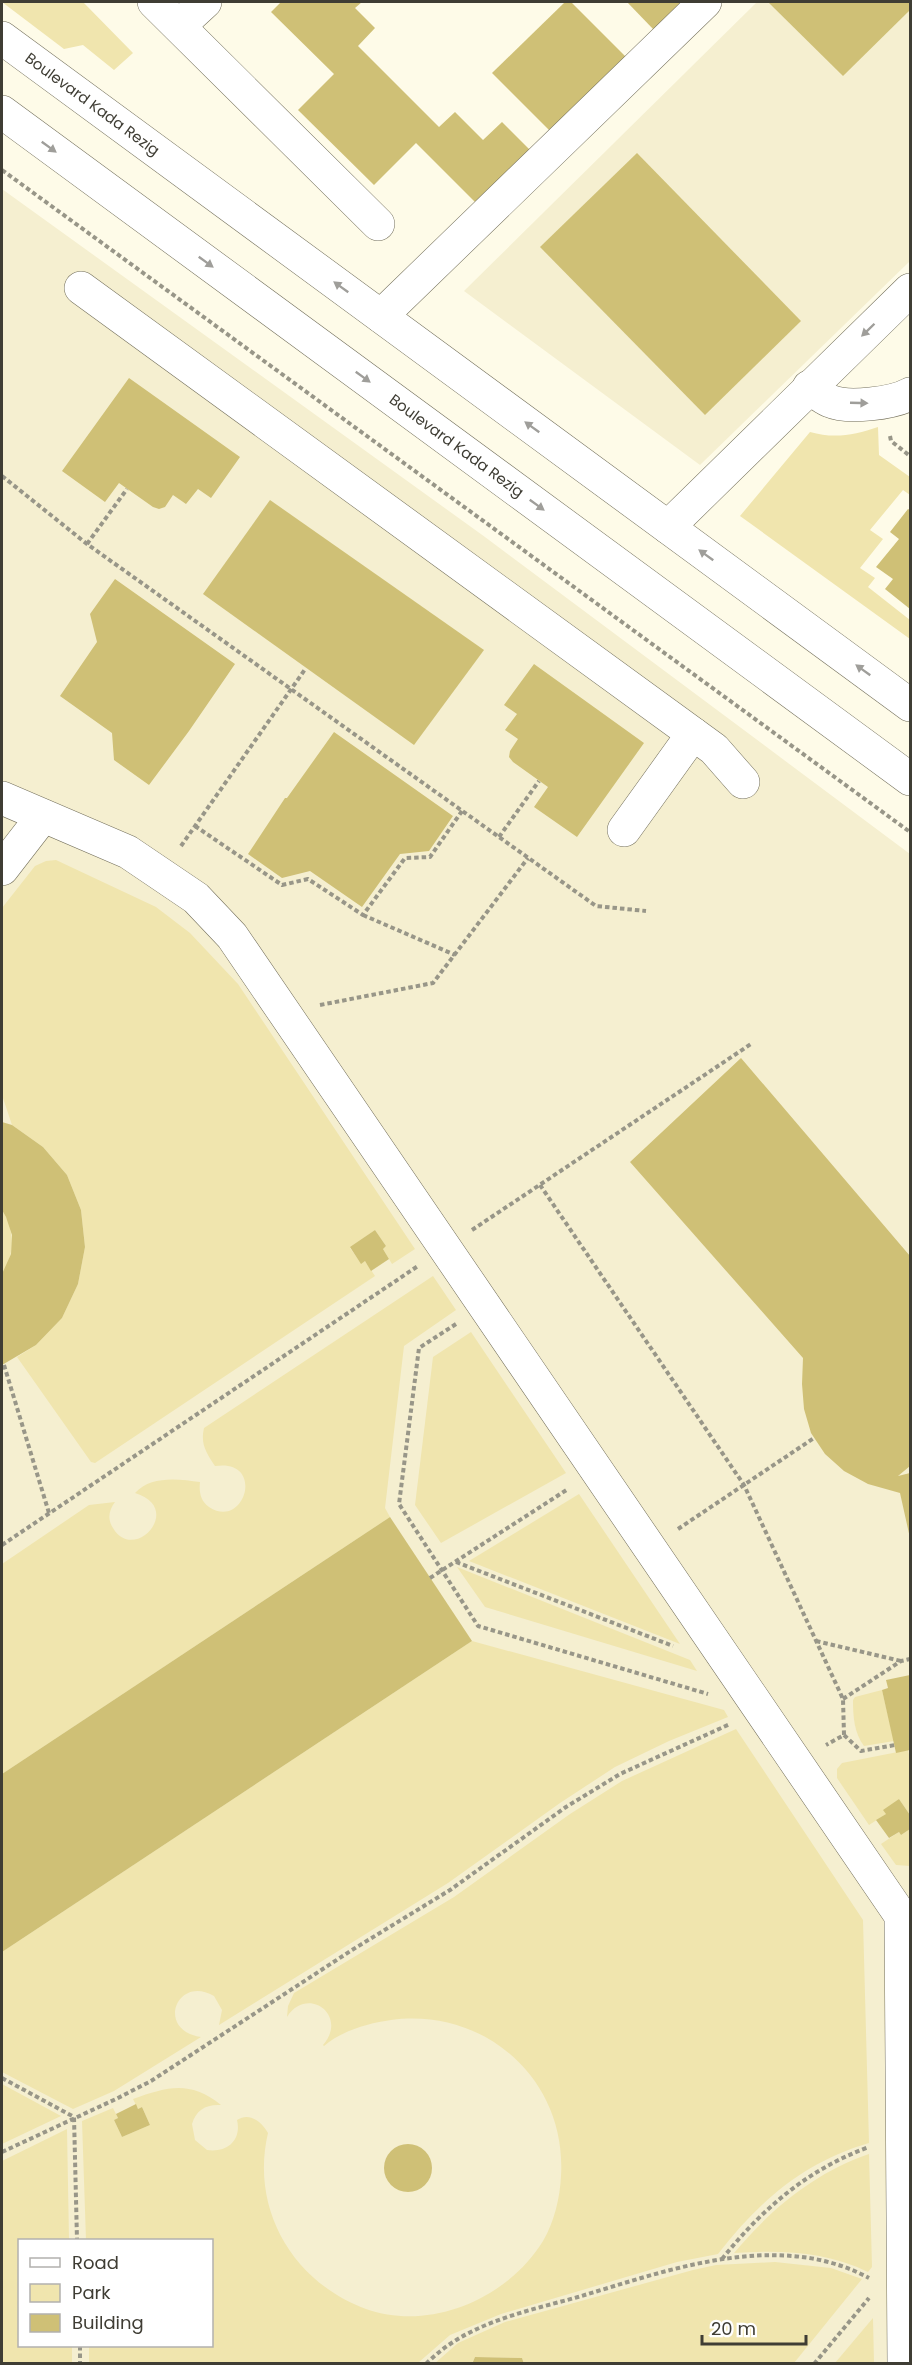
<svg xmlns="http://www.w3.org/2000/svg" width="912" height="2365" font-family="Poppins,sans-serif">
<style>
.built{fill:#f5efd0;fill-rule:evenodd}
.green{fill:#f0e5ae}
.building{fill:#cfc076}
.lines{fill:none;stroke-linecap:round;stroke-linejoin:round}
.minor-casing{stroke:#74705c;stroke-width:34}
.major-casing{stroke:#74705c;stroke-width:34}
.path{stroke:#989688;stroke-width:4;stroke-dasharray:4.5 3;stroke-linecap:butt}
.minor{stroke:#fff;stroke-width:33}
.major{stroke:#fff;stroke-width:33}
.oneway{fill:#9f9e9a}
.labels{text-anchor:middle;stroke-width:5;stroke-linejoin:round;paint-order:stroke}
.street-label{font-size:15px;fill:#3f3d34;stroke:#fff}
</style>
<rect width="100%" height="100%" fill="#fefbe8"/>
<g class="built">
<polygon points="757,2 910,2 910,261 700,465 464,291"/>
<path d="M2,189L485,537L910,854V2363H2ZM20,2240H212V2346H20Z"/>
</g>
<g class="green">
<polygon points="2,2 83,2 133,53 114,70 83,45 64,49"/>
<path d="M878,427L879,455L910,477V495L903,490L870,530L883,539L860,568L875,578L868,587L910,620V639L740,516L810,432C834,439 855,435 878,427Z"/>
<polygon points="56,860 156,907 190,933 238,984 415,1249 392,1264 383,1249 386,1246 375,1230 350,1248 361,1263 365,1261 375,1276 95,1463 91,1462 17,1357 36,1345 62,1318 78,1284 85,1247 81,1210 67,1175 43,1147 12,1125 2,1095 2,908 35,866 46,861"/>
<path d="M2,1210C15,1229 15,1255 2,1274Z"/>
<path d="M433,1276L456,1310L404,1346L385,1508L390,1517L2,1774V1564L89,1505L115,1502C109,1510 107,1519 113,1528C134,1564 185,1508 135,1493C151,1475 179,1479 200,1482C199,1491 200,1501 209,1507C245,1531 266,1458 215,1466C207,1454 200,1444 204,1428Z"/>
<polygon points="471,1332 566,1473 441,1543 415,1505 433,1357"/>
<polygon points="579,1494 680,1644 469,1561"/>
<polygon points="457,1567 690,1660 697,1671 485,1607"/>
<path d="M472,1641L724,1710L728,1717L669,1741L615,1767L560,1803L448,1883L219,2025L222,2010L214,1996C177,1974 155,2030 201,2037L114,2091L73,2109L2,2072V1952Z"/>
<path d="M882,1690L894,1741L864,1746C854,1733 853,1716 853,1700L855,1697Z"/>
<path d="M736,1729L863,1920L869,2143C804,2162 759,2201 718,2254L677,2262L501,2314L450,2335L418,2363H89V2346H212V2240H86L82,2121L113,2108L118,2118L114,2120L122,2137L150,2125L142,2107L138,2109L133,2099C168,2087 189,2080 221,2105C206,2104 196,2110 192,2124L195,2140L207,2150C226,2153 242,2141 237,2120C249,2112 261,2121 268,2133C250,2209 293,2282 366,2309C431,2332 508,2298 543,2241C554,2222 560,2198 561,2176C567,2080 485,2007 391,2020C369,2023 341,2031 324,2046L323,2045C349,2015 307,1985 287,2017L288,2006L294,1993L454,1897L570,1814L622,1781Z"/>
<polygon points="908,1750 910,1759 910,1815 899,1799 886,1814 869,1825 837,1778 837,1769 842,1763"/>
<polygon points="910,1829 910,1866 896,1865 881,1844 899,1832 901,1835"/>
<polygon points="2,2084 61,2116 2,2144"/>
<polygon points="67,2129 69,2240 20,2240 20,2346 72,2346 72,2363 2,2363 2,2161"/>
<path d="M869,2154L872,2267L868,2272C825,2251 781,2250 734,2253C771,2209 814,2173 869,2154Z"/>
<polygon points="775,2262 831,2268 862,2279 794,2363 524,2364 522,2358 475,2357 472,2363 434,2364 458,2343 505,2322 693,2270 716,2265"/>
<polygon points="873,2318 874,2363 835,2363"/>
</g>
<g class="building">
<polygon points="281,2 362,2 355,8 375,28 358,46 439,127 455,112 483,140 502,122 531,151 477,204 416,143 374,185 298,110 334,74 271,12"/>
<polygon points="565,2 571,2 627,58 551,132 492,73"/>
<polygon points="627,2 685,2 654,30"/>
<polygon points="768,2 910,2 910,10 843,76"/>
<polygon points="637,153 801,321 705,415 540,247"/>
<polygon points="129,378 240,457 211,498 198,489 186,504 173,495 165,507 159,509 153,507 119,483 105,502 62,471"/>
<polygon points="270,500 484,650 414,745 203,594"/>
<polygon points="908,509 910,510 910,609 885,589 893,579 876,567 899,539 890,532"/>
<polygon points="115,579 235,664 189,731 149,785 114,760 112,733 60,696 97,642 90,614"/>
<polygon points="534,664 644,743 577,837 534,807 548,787 513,762 509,757 510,751 518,739 505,730 517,714 504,705"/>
<polygon points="334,732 453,816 429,851 400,854 362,907 310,871 282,878 248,854 285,798 287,798"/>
<polygon points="741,1058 910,1256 910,1466 898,1476 910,1473 910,1538 900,1493 868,1484 844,1471 825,1454 811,1433 804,1409 802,1384 803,1358 630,1162"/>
<polygon points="2,1122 12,1125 43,1147 67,1175 81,1210 85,1247 78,1284 62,1318 36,1345 2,1365 2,1274 11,1254 12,1235 6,1217 2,1210"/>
<polygon points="375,1230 386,1246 383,1249 389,1259 371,1271 365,1261 361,1264 350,1247"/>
<polygon points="390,1517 472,1641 2,1952 2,1774"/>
<polygon points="910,1675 910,1750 896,1753 882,1690 888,1688 886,1680"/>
<polygon points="899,1799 910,1815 910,1829 901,1835 899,1832 889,1838 876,1820 886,1814 883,1810"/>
<polygon points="136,2104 138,2109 142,2107 150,2125 122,2137 114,2120 118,2118 116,2114"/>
<circle cx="408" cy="2168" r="24"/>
<polygon points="475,2357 522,2358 524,2364 472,2364"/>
</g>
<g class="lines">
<g class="minor-casing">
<g id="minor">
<polyline points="154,2 378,224"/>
<polyline points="179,26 205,2"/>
<polyline points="81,288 714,749 743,782"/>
<polyline points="381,316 705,2"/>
<path d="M809,387C816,392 822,398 830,401C848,409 894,403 910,394"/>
<polyline points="668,527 910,290"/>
<polyline points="2,798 128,852 196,898 232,936 901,1916 904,2364"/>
<polyline points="624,830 693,734"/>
<polyline points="2,869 43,816"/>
</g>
</g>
<g class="major-casing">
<g id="major">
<path id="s1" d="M2,38L910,705"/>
<path id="s2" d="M2,112L910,779"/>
</g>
</g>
<g class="path">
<polyline points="2,170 910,832"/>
<polyline points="890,436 891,441 910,456"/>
<polyline points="2,476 87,544 596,906 646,911"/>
<polyline points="87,544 127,489"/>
<polyline points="195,826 282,885 308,879 363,915 405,858 430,857 462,811"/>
<polyline points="499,837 539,781"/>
<polyline points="181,846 306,668"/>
<polyline points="363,915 455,955"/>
<polyline points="320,1005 433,983 528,858"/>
<polyline points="540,1185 744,1485 843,1699 844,1735 826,1745"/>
<polyline points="472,1230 751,1044"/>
<polyline points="456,1324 419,1348 399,1504 478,1626 708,1694"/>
<polyline points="4,1365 49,1513"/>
<polyline points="678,1529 814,1438"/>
<polyline points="2,1545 418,1266"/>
<polyline points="456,1562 673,1646"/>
<polyline points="430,1578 568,1489"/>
<polyline points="816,1641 901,1661"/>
<polyline points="843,1699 901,1661 910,1659"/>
<polyline points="844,1735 861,1751 895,1745"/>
<polyline points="2,2078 74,2117 77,2240"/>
<polyline points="2,2152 116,2099 151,2081 352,1950 450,1890 566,1807 620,1774 730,1724"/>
<path d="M722,2259C762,2209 808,2169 869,2147"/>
<polyline points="80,2346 80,2364"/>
<path d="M426,2364C466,2323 524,2312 578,2297C669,2270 778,2229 869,2278"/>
<polyline points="814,2364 869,2298"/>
</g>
<use href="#minor" class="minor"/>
<use href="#major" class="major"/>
</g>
<defs><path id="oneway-solid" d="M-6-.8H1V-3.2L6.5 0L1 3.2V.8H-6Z" transform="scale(1.5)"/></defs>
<g class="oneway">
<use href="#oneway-solid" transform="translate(49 147) rotate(36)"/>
<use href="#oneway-solid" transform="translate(206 262) rotate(36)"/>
<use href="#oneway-solid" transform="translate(341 287) rotate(-144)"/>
<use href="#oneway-solid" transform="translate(868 330) rotate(136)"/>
<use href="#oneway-solid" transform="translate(363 377) rotate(36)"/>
<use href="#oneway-solid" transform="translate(859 403) rotate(2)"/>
<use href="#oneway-solid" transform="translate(532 427) rotate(-144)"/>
<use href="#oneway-solid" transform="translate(537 505) rotate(36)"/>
<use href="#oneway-solid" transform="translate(706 555) rotate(-144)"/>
<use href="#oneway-solid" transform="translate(863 670) rotate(-144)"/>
</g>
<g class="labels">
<g class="street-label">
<text dy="5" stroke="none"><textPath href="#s1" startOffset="112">Boulevard Kada Rezig</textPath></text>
<text dy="5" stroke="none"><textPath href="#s2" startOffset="564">Boulevard Kada Rezig</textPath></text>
</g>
</g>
<rect width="912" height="2365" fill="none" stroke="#3f3d34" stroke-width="6"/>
<rect x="18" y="2239" width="195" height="108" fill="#ffffff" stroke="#b2b1ae" stroke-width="1.5"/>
<rect x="30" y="2258" width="30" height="9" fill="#ffffff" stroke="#b2b1ae" stroke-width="1.5"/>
<text x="72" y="2269" font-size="18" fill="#3f3d34">Road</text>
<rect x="30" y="2284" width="30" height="18" fill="#f0e5ae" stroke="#b2b1ae" stroke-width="1.5"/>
<text x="72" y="2299" font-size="18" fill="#3f3d34">Park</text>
<rect x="30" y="2314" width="30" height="18" fill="#cfc076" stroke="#b2b1ae" stroke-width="1.5"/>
<text x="72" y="2329" font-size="18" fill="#3f3d34">Building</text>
<path d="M702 2335v9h104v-9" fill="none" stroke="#3f3d34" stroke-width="3"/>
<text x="711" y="2335" font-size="18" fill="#3f3d34" stroke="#ffffff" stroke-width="4.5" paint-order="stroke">20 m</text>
</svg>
